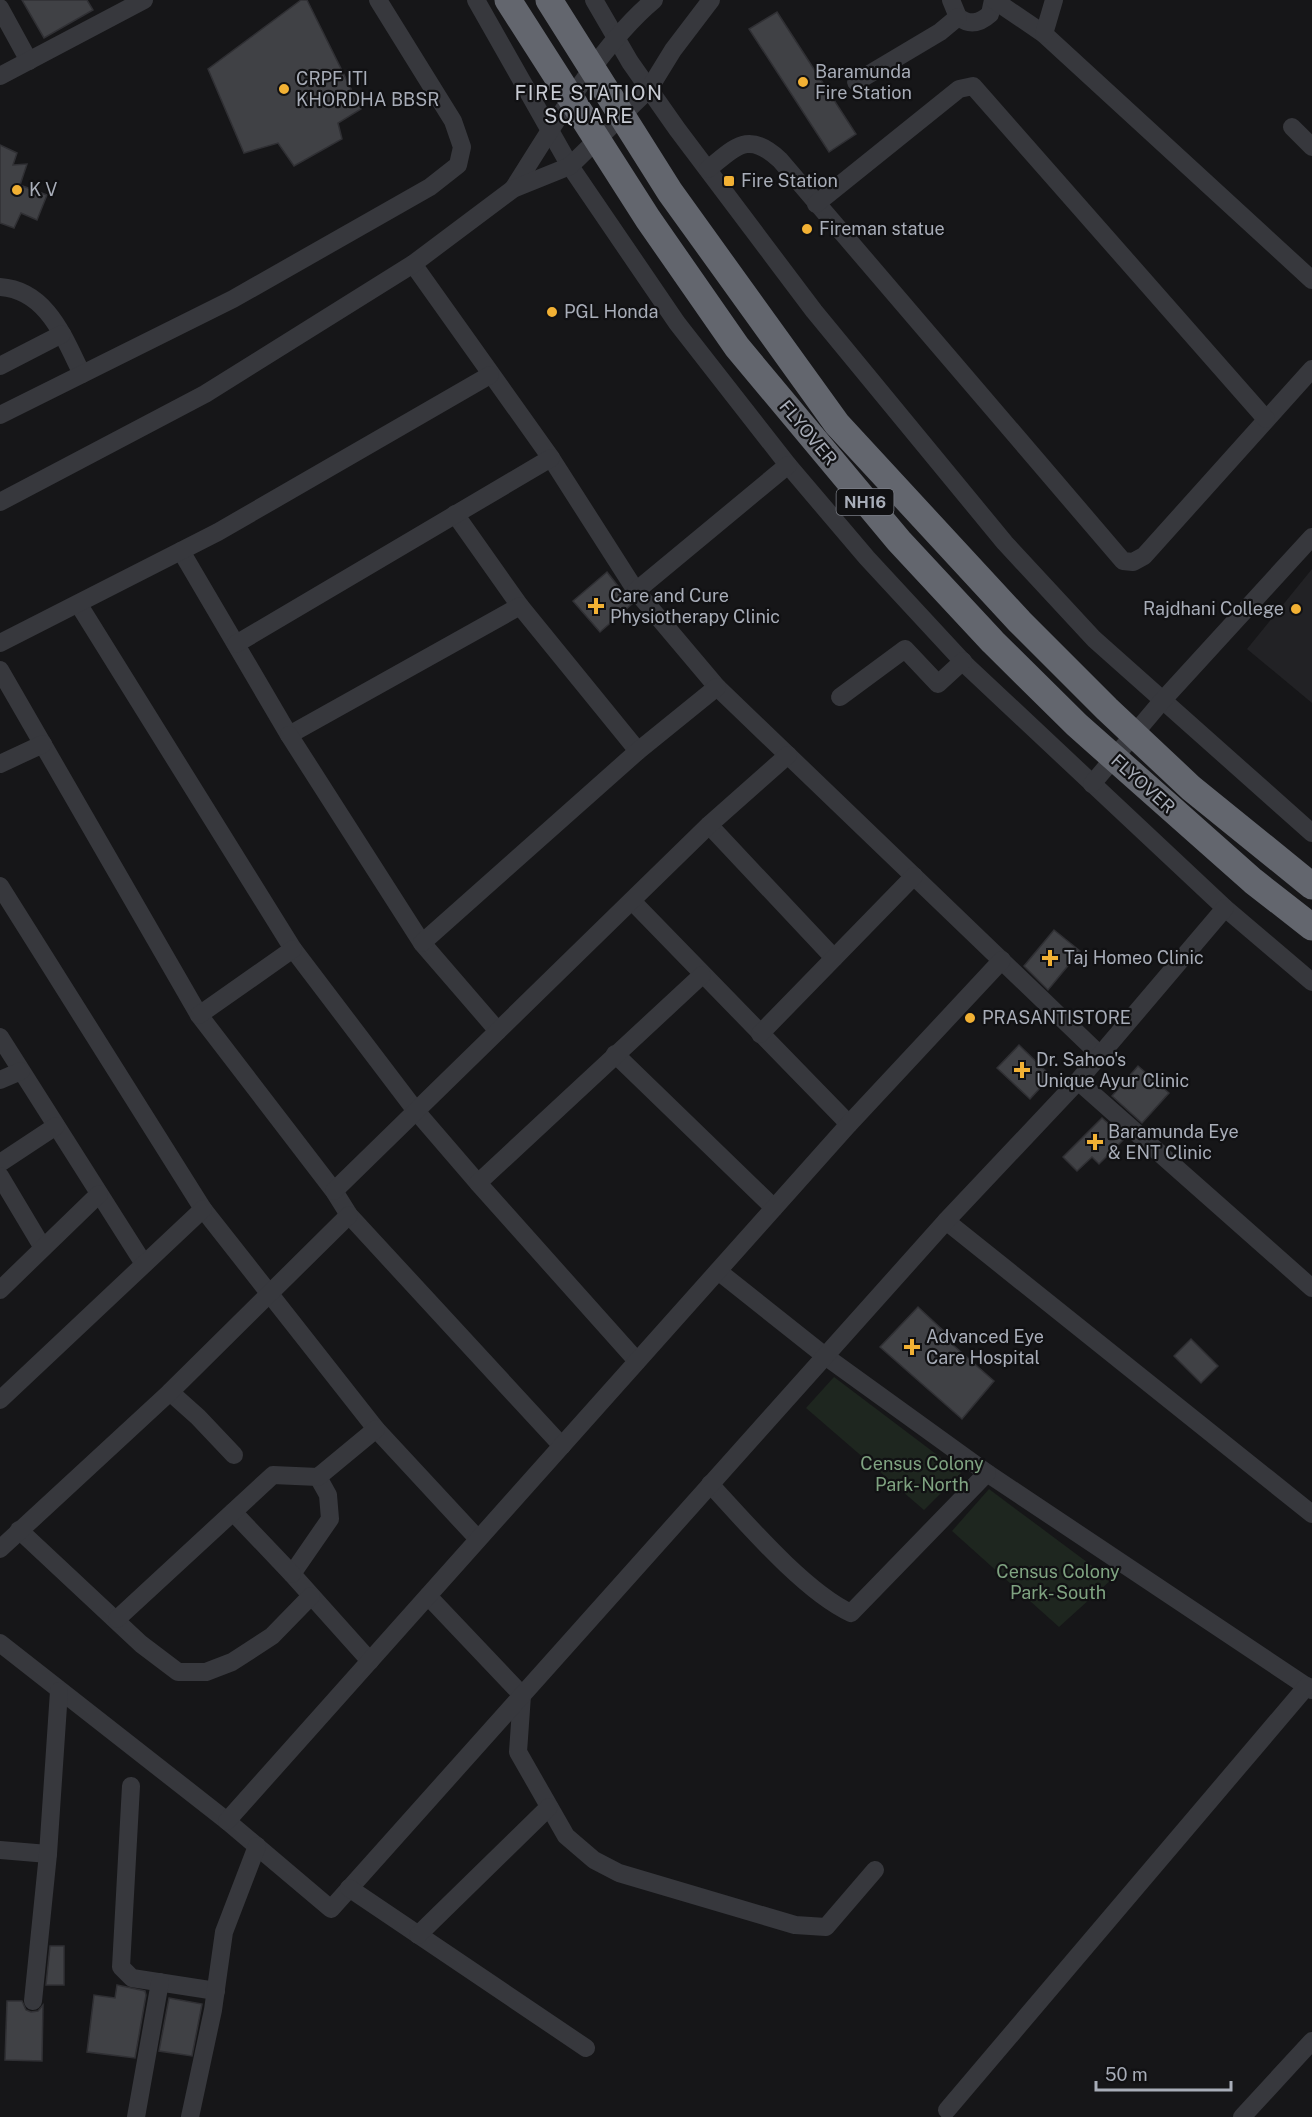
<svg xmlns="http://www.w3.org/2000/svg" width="1312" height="2117" font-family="'Public Sans',sans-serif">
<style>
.built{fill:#222225}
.green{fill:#1e261f}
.building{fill:#404145;stroke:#303034;stroke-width:1.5}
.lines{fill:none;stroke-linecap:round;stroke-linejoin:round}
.minor{stroke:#37383d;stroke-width:18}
.highway-bridge{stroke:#63666e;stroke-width:27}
.poi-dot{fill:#f2b134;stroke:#111113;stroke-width:2}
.labels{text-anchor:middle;stroke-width:4.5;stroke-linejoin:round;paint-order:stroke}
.shield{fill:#111113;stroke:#7b7e86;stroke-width:1.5}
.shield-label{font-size:16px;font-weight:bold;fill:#a8adb8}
.poi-label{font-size:18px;fill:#a8adb8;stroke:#111113;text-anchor:start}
.street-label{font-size:18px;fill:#a8adb8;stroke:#111113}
.park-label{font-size:18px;fill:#7fa381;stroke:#111113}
.neighbourhood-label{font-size:20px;letter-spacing:1.5px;fill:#c9ccd4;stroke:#111113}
</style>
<rect width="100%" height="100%" fill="#161618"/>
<polygon class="built" points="1312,569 1312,703 1247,649"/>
<g class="green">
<polygon points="834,1377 961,1473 924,1510 806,1408"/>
<polygon points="989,1489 1111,1580 1059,1627 952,1531"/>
</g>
<g class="building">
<polygon points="22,0 87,0 93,10 44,38"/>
<polygon points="301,0 307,0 361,109 338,123 342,139 294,166 278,143 244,153 208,69"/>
<polygon points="777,12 856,134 829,152 749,29"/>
<polygon points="0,145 17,153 13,165 27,164 20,185 47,195 37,220 21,213 14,228 0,223"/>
<polygon points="607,572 632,604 600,632 573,601"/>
<polygon points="1054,930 1080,951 1048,990 1024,966"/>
<polygon points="1019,1045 1051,1076 1030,1099 997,1068"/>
<polygon points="1138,1066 1169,1093 1142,1123 1112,1096"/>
<polygon points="1102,1118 1125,1138 1099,1164 1092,1157 1077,1171 1063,1157"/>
<polygon points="918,1307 948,1335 945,1338 994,1381 962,1419 880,1347"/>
<polygon points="1191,1339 1218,1366 1201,1383 1174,1356"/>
<polygon points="50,1946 64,1946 64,1985 46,1985"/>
<polygon points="117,1985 145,1991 146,1995 135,2058 87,2052 94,1995 115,1998"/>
<polygon points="169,1998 202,2004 192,2056 159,2051"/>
<polygon points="7,2001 22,2001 26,2010 31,2012 38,2011 43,2005 42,2061 5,2060"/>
</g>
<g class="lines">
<g class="minor">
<polyline points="476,0 570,166 677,323 788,465 867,558 967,666 1225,908 1312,982"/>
<polyline points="594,0 630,62 677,129 814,311 1005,543 1094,639 1312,833"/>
<path d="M951,0L958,17C969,25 979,24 990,14L993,0"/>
<polyline points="994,0 1044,34 1312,280"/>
<polyline points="0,8 29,61"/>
<polyline points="1044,34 1054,0"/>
<polyline points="0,76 144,0"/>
<polyline points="856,82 940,32 958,17"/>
<polyline points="1292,127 1312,147"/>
<path d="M708,169C736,147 748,130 780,160L1123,561L1133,562L1144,556L1312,369"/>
<path d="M513,189C551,129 600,45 654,0"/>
<polyline points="816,204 959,89 973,86 1266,419"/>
<polyline points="413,264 551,458 636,591 717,687 1100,1055"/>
<path d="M0,287C47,290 64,338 82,374"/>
<polyline points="0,366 62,334"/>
<polyline points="0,415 233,299 430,187 458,165 462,147 453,121 378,0"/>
<polyline points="0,502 205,394 413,264 513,189 570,166 649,89 673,50 711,0"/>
<polyline points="455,514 520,606"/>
<polyline points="181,551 289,735 520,606 638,751"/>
<polyline points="636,591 788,465"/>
<polyline points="79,605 293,949 416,1111 478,1183"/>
<polyline points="0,643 218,532 490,375"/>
<polyline points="236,644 551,458"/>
<polyline points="0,670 199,1015 334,1191 349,1215 562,1446"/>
<polyline points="840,697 905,649 938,684 963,661"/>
<polyline points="289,735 422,943 498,1031"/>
<polyline points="0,764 43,744"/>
<polyline points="1092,784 1162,701 1312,537"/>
<polyline points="709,825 834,958"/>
<polyline points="0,886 203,1209 376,1429 478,1539"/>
<polyline points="632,901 849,1124"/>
<polyline points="422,943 638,751 717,687"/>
<polyline points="199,1015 293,949"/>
<polyline points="760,1034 914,876"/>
<polyline points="0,1037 144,1264"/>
<polyline points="615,1054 774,1208"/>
<polyline points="0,1080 21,1071"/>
<polyline points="1078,1081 1312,1288"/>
<polyline points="0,1163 56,1126"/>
<polyline points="0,1176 43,1248"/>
<polyline points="334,1191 709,825 788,755"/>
<polyline points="946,1221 1312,1514"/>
<polyline points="718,1271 825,1356 987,1473 1312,1690"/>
<polyline points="0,1290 99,1194"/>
<polyline points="637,1361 478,1183 702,975"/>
<polyline points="170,1392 198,1417 234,1455"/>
<polyline points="0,1400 203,1209"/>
<polyline points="318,1477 328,1495 330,1519 292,1574 370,1661"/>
<path d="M710,1484C746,1523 805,1592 851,1613L987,1473"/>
<polyline points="233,1512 292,1574"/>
<polyline points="19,1530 141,1644 178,1672 206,1672 232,1662 272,1636 311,1596"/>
<polyline points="0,1549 170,1392 349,1215"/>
<polyline points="428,1596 522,1695 518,1752 566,1836 594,1860 619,1873 795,1925 826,1927 875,1870"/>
<polyline points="117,1619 273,1475 318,1477 376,1429"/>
<polyline points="0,1643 227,1821 331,1909 946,1221 1078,1081 1225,908"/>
<polyline points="131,1786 121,1967 132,1978 216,1991"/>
<polyline points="227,1821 849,1124 1002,960"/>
<polyline points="0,1850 48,1854"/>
<polyline points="349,1888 586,2048"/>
<polyline points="418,1935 549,1807"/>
<polyline points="33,2001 48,1854 59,1691"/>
<polyline points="947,2110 1307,1686"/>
<polyline points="136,2117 160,1982"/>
<polyline points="190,2117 213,2010 224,1932 257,1846"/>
<polyline points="1242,2117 1312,2041"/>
</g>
<g class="highway-bridge">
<polyline points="508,0 648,219 737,347 899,541 993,642 1077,725 1253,881 1312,927"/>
<polyline points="549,0 670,192 837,424 1020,622 1107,709 1191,788 1312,886"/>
</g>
</g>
<g class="poi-dot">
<circle cx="803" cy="82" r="6"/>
<circle cx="284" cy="89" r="6"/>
<rect x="723" y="175" width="12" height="12" rx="3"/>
<circle cx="17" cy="190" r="6"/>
<circle cx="807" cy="229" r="6"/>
<circle cx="552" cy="312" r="6"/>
<path d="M593 597h6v6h6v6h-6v6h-6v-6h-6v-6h6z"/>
<circle cx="1296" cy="609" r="6"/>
<path d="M1047 949h6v6h6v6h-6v6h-6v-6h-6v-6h6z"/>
<circle cx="970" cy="1018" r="6"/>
<path d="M1019 1061h6v6h6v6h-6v6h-6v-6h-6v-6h6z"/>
<path d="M1092 1133h6v6h6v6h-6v6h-6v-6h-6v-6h6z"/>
<path d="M909 1338h6v6h6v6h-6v6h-6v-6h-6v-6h6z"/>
</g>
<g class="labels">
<rect class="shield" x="836.5" y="489" width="57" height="26" rx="4.5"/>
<g class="shield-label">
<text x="865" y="508">NH16</text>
</g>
<g class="poi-label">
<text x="815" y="78">Baramunda<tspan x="815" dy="21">Fire Station</tspan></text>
<text x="296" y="85">CRPF ITI<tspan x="296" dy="21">KHORDHA BBSR</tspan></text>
<text x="741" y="187">Fire Station</text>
<text x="29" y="196">K V</text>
<text x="819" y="235">Fireman statue</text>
<text x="564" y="318">PGL Honda</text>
<text x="610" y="602">Care and Cure<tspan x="610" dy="21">Physiotherapy Clinic</tspan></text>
<text x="1284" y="615" text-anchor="end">Rajdhani College</text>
<text x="1064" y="964">Taj Homeo Clinic</text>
<text x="982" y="1024">PRASANTISTORE</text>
<text x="1036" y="1066">Dr. Sahoo's<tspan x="1036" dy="21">Unique Ayur Clinic</tspan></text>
<text x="1108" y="1138">Baramunda Eye<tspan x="1108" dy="21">&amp; ENT Clinic</tspan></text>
<text x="926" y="1343">Advanced Eye<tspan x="926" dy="21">Care Hospital</tspan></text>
</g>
<g class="street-label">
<text transform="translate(808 433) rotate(50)" y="6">FLYOVER</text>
<text transform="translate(1143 784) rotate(42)" y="6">FLYOVER</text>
</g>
<g class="park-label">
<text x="922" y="1470">Census Colony<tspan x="922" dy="21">Park- North</tspan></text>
<text x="1058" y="1578">Census Colony<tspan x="1058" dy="21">Park- South</tspan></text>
</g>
<g class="neighbourhood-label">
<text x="589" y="100">FIRE STATION<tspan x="589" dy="23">SQUARE</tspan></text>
</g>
</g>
<path d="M1096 2081v9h135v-9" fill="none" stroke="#a8adb8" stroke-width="3"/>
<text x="1105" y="2081" font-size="18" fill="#a8adb8" stroke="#111113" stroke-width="4.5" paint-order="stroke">50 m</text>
</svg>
